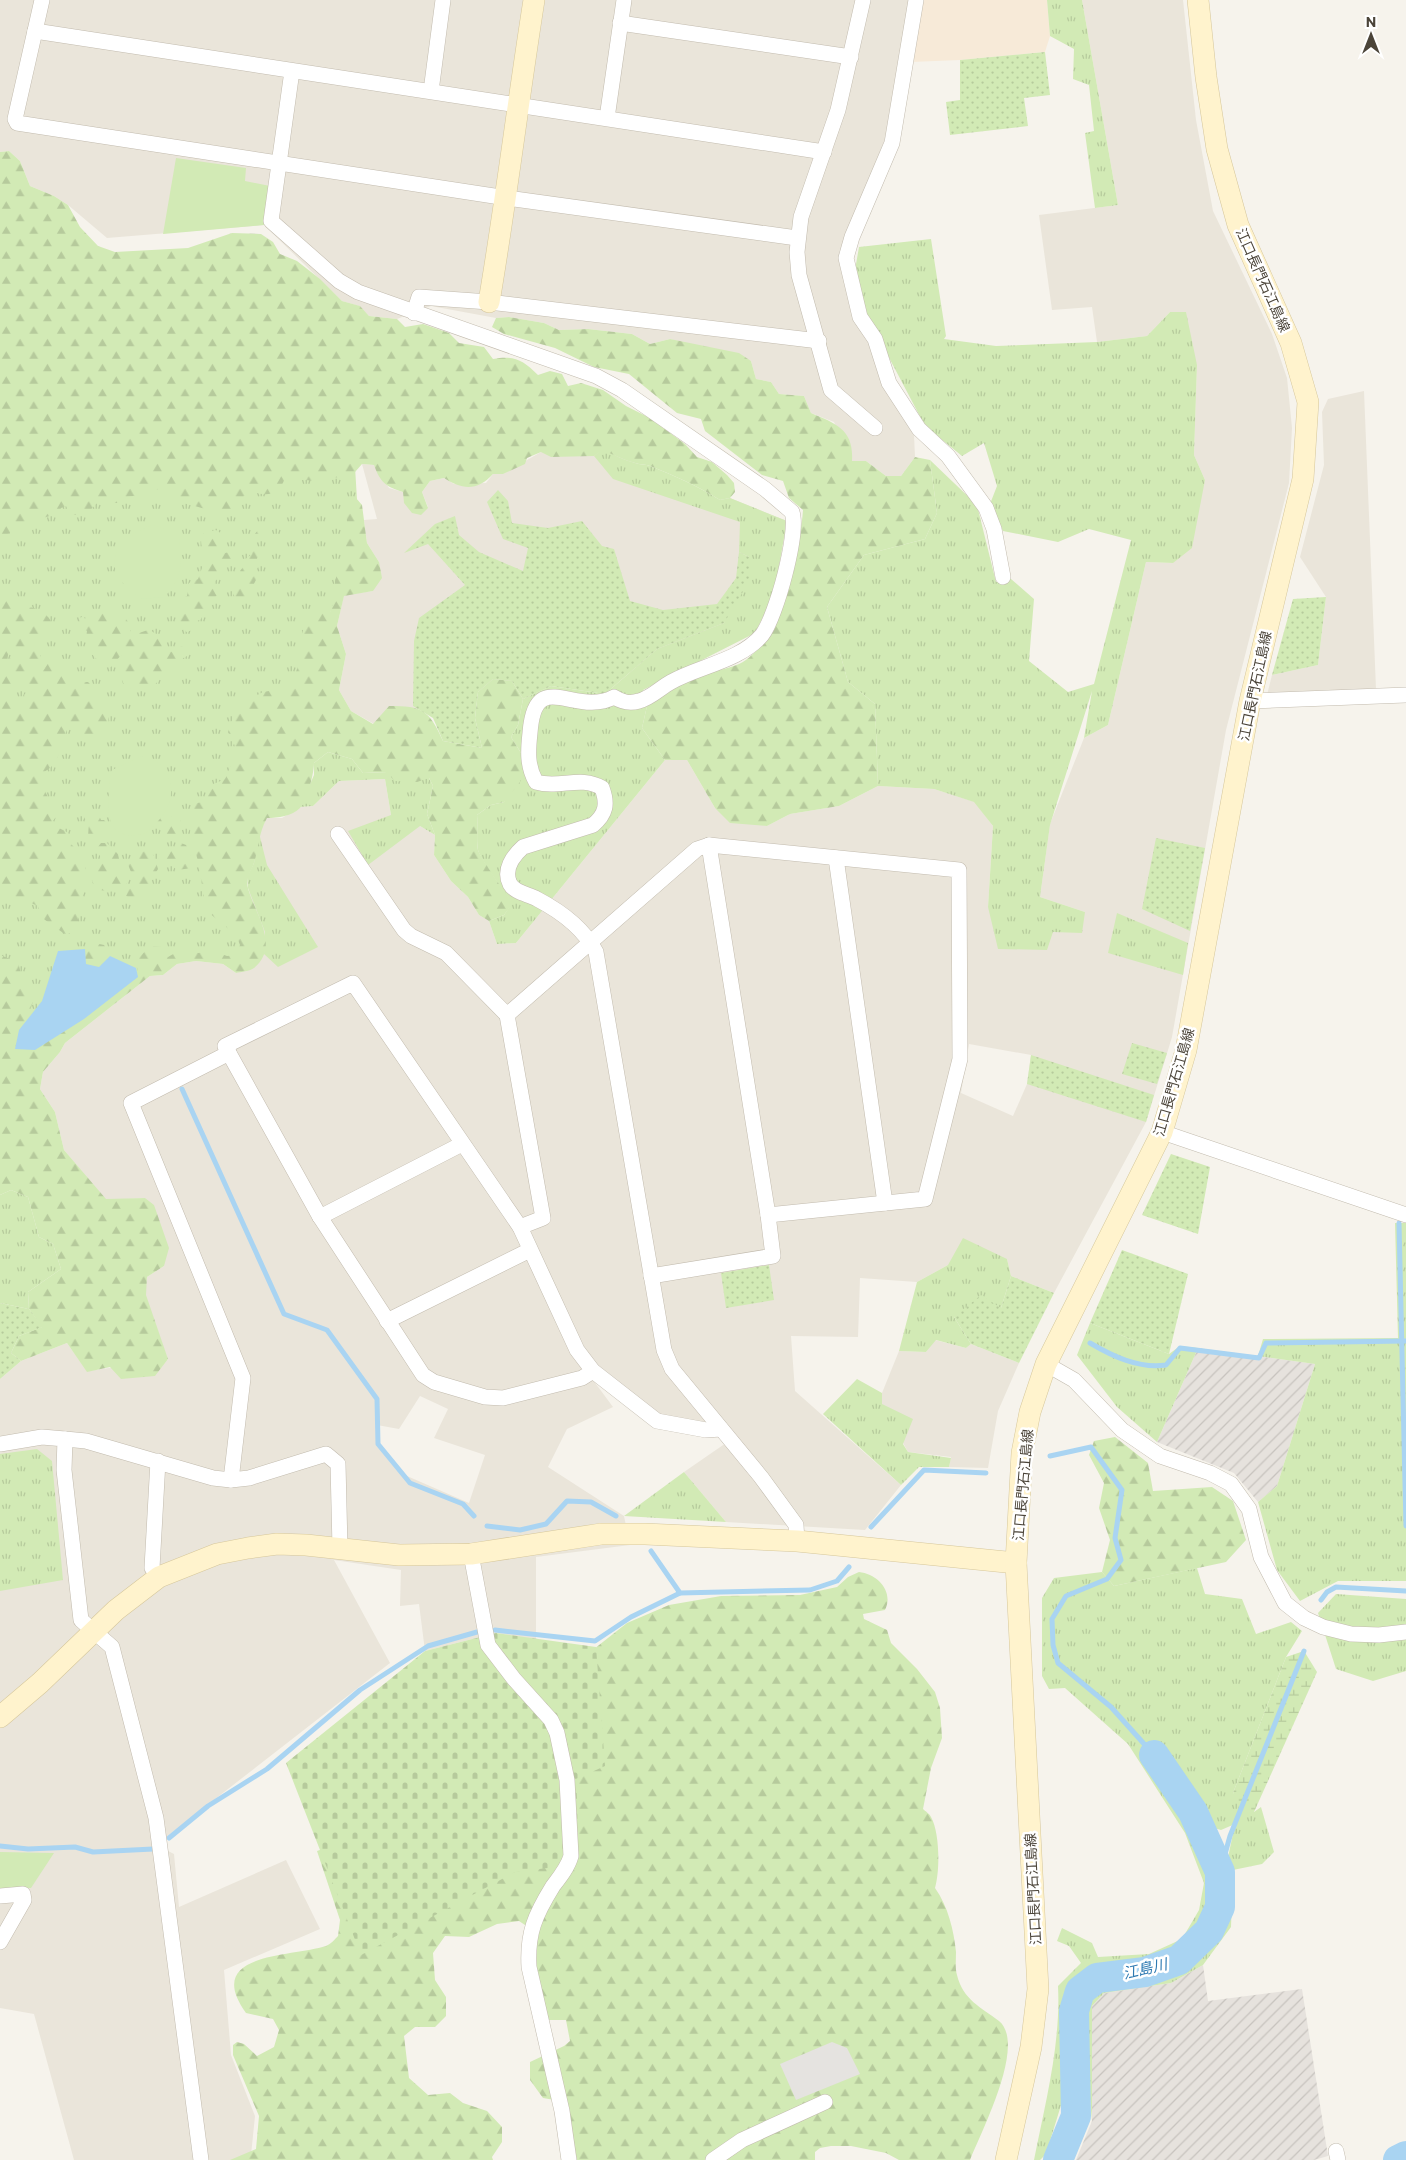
<svg xmlns="http://www.w3.org/2000/svg" width="1406" height="2160" font-family="Commissioner,'Noto Sans JP',sans-serif">
<style>
.residential{fill:#eae5da;fill-rule:evenodd}
.commercial{fill:#f7ead8}
.industrial{fill:url(#industrial-furrows)}
.grass{fill:url(#grass-tufts)}
.forest{fill:url(#forest-firs);fill-rule:evenodd}
.wetland{fill:url(#wetland-marsh)}
.cemetery{fill:url(#cemetery-stones)}
.park{fill:#d2eab5}
.garden{fill:url(#garden-dots)}
.parking{fill:#e5e3e0}
.water{fill:#a9d4f2}
.lines{fill:none;stroke-linecap:round;stroke-linejoin:round}
.stream{stroke:#a9d4f2;stroke-width:5}
.river{stroke:#a9d4f2;stroke-width:30}
.street-casing{stroke:#c2bbae;stroke-width:16}
.secondary-casing{stroke:#d6c79b;stroke-width:22}
.street{stroke:#fff;stroke-width:15}
.secondary{stroke:#fff3cd;stroke-width:21}
.labels{text-anchor:middle;stroke-width:5;stroke-linejoin:round;paint-order:stroke}
.street-label{font-size:14px;fill:#4b4439;stroke:#fff}
.water-label{font-size:15px;font-style:italic;fill:#2e7ab2;stroke:#fff}
</style>
<defs>
<pattern id="industrial-furrows" width="10" height="10" patternUnits="userSpaceOnUse" patternTransform="scale(1.25)"><rect width="10" height="10" fill="#e6e2dd"/><path d="M-1 1l2-2M0 10L10 0M9 11l2-2" fill="none" stroke="#c7c3be"/></pattern>
<pattern id="grass-tufts" width="24" height="20" patternUnits="userSpaceOnUse" patternTransform="scale(1.25)"><rect width="24" height="20" fill="#d2eab5"/><path d="M3 7l-1-3M5 7V3M7 7l1-3M15 17l-1-3M17 17v-4M19 17l1-3" fill="none" stroke="#b6ca9c"/></pattern>
<pattern id="forest-firs" width="22" height="20" patternUnits="userSpaceOnUse" patternTransform="scale(1.25)"><rect width="22" height="20" fill="#d2eab5"/><path d="M5 1l3.5 6h-7zM16 11l3.5 6h-7z" fill="#b6ca9c"/></pattern>
<pattern id="wetland-marsh" width="20" height="14" patternUnits="userSpaceOnUse" patternTransform="scale(1.25)"><rect width="20" height="14" fill="#d2eab5"/><path d="M1 5h8M5 5V1M11 12h8M15 12V8" fill="none" stroke="#b6ca9c"/></pattern>
<pattern id="cemetery-stones" width="16" height="16" patternUnits="userSpaceOnUse" patternTransform="scale(1.25)"><rect width="16" height="16" fill="#d2eab5"/><path d="M2 7V4a2 2 0 0 1 4 0v3zM10 15v-3a2 2 0 0 1 4 0v3z" fill="#b6ca9c"/></pattern>
<pattern id="garden-dots" width="8" height="8" patternUnits="userSpaceOnUse" patternTransform="scale(1.25)"><rect width="8" height="8" fill="#d2eab5"/><path d="M2 2h.1M6 6h.1" fill="none" stroke="#b6ca9c" stroke-width="1.8" stroke-linecap="round"/></pattern>
</defs>
<rect width="100%" height="100%" fill="#f6f3ec"/>
<g class="residential">
<polygon points="0,0 910,0 889,129 839,252 854,319 871,342 882,383 914,435 915,457 901,476 886,476 866,461 851,461 834,422 811,413 804,396 779,394 771,382 756,379 751,361 670,339 650,344 632,334 588,329 559,330 544,323 509,317 496,318 431,306 397,319 369,316 359,306 342,301 264,225 107,238 68,205 54,196 30,186 20,161 9,151 0,152"/>
<path d="M1082,0H1183L1196,120L1213,211L1272,334L1287,378L1292,428L1289,483L1226,730L1172,1037L1146,1122L1054,1293L1011,1276L1007,1259L948,1265L917,1282L860,1278L858,1337L791,1336L795,1391L901,1485L865,1530L726,1522L684,1472L726,1443L716,1435L654,1425L593,1380L613,1407L567,1429L548,1467L624,1516L630,1545L536,1557V1640L496,1633L425,1651L419,1604L400,1606L401,1570L334,1560L390,1663L156,1845L174,1854L179,1907L286,1860L320,1929L224,1970L231,2055L255,2116L251,2155L248,2160H74L34,2014L0,2008V1379L21,1361L67,1343L87,1371L168,1360L145,1295L147,1277L164,1266L145,1198L106,1200L64,1150L55,1112L40,1089L43,1072L60,1052L65,1043L150,976L163,975L177,964L196,961L223,964L236,973L259,833L267,818H282L300,807L313,806L339,781L385,779L391,815L420,826L435,835L434,855L451,881L468,897L479,915L489,921L497,944L516,943L665,760H687L715,808L767,826L790,814L839,806L878,786L934,789L975,802L993,826L988,907L1053,932L1085,912L1040,897L1050,824L1084,738L1108,725L1146,562L1173,563L1205,480L1194,455L1197,365L1170,312L1147,336L1097,342L1092,307L1052,310L1039,215L1118,205ZM969,1044L1031,1055L1027,1084L1013,1116L961,1093ZM420,1396L448,1409L434,1438L485,1455L469,1503L407,1476L376,1439L377,1425L399,1429Z"/>
<polygon points="1364,391 1376,689 1267,695 1272,675 1318,665 1326,597 1300,557 1324,465 1322,412 1328,399"/>
<polygon points="603,449 720,500 730,498 787,521 755,633 701,660 551,686 523,699 512,681 374,724 351,711 339,690 346,654 337,626 344,595 373,591 379,562 367,543 364,520 377,519 362,464 374,465 389,488 403,492 428,507 422,492 430,481 444,478 454,484 486,483 493,474 503,474 541,452"/>
<polygon points="935,1340 966,1348 971,1344 1019,1363 998,1411 988,1468 949,1467 951,1457 908,1452 882,1404 882,1393 899,1351 926,1352"/>
</g>
<polygon class="commercial" points="922,0 1047,0 1050,36 1045,52 960,60 911,62"/>
<g class="industrial">
<polygon points="1198,1348 1315,1364 1277,1486 1258,1502 1234,1473 1157,1442"/>
<polygon points="1203,1965 1208,2001 1302,1989 1328,2156 1314,2160 1076,2160 1092,2121 1092,2006 1104,1993 1171,1983"/>
</g>
<g class="grass">
<polygon points="1047,0 1082,0 1118,205 1095,208 1085,133 1094,131 1089,85 1073,79 1074,49 1050,36"/>
<polygon points="931,239 946,336 944,339 996,346 1097,342 1147,336 1170,312 1186,312 1197,365 1194,455 1205,480 1192,548 1173,563 1146,562 1108,725 1084,738 1092,691 1050,825 1040,897 1085,912 1082,933 1053,932 1047,950 998,949 988,907 993,826 974,802 934,789 878,786 875,704 848,682 827,607 864,555 925,539 937,513 930,460 977,505 996,582 1011,579 1034,599 1029,661 1068,692 1094,684 1131,540 1089,529 1058,542 1003,531 990,504 997,486 984,443 962,456 925,426 865,312 855,270 859,247"/>
<path d="M603,449C614,455 624,460 635,463C640,465 646,464 650,466C675,476 698,486 720,500L730,498L787,521L774,595L755,633L643,690L647,706L642,728L665,760L516,943L497,944L489,921L504,915L512,903C507,896 479,857 478,850C476,839 478,826 477,815L491,805L504,802L521,753L511,737L518,725L523,699L551,686L605,694L657,649L724,623L749,557L739,552L740,522L613,479L594,456Z"/>
<polygon points="354,450 360,549 241,802 231,887 253,946 232,962 208,955 162,962 0,1056 0,460"/>
<polygon points="328,752 352,759 363,773 387,772 429,778 433,786 427,814 435,835 420,826 368,865 348,831 391,815 385,779 339,781 313,806 300,807 314,775 314,763"/>
<polygon points="259,833 267,865 318,947 278,967 264,954 265,932 248,888 247,877 254,863"/>
<polygon points="1117,913 1188,943 1183,975 1108,953"/>
<polygon points="11,1190 28,1197 39,1237 53,1244 61,1269 28,1292 29,1309 0,1303 0,1195"/>
<polygon points="1395,1223 1406,1223 1406,1581 1338,1581 1300,1601 1277,1570 1258,1502 1277,1486 1315,1364 1258,1356 1263,1339 1398,1338"/>
<polygon points="963,1238 1007,1259 1011,1276 1001,1308 954,1317 971,1344 966,1348 936,1340 926,1352 899,1351 917,1282 948,1265"/>
<polygon points="1090,1323 1169,1354 1180,1346 1198,1348 1157,1442 1117,1407 1077,1355"/>
<polygon points="857,1379 882,1393 882,1404 913,1419 903,1444 908,1452 951,1458 949,1467 919,1467 901,1485 823,1414"/>
<polygon points="37,1449 52,1461 63,1580 0,1591 0,1454"/>
<polygon points="684,1472 726,1522 624,1516"/>
<path d="M1197,1568L1205,1594L1242,1599L1256,1634L1291,1622L1302,1631L1286,1657L1233,1793L1254,1812L1261,1807L1274,1852L1262,1864L1233,1870L1231,1927L1203,1965L1171,1983L1104,1993L1092,2006V2121L1082,2008L1092,1991L1102,1984L1167,1973L1194,1957L1220,1924L1226,1867L1235,1824L1221,1830L1194,1822L1211,1880L1205,1915L1186,1947L1143,1965H1099L1079,1980L1066,2004L1062,2102L1046,2154L1040,2160H1034C1045,2104 1061,2044 1058,1986L1081,1963L1069,1946L1057,1941L1062,1928L1092,1943L1098,1957L1149,1954L1182,1939L1199,1910L1204,1883L1185,1833L1128,1744L1065,1688L1049,1689L1042,1676V1598L1054,1578L1102,1572L1114,1586Z"/>
<polygon points="1336,1594 1406,1599 1406,1671 1373,1681 1336,1669 1318,1613"/>
</g>
<g class="forest">
<path d="M9,151L20,161L30,186L54,196L68,205L80,227L98,246L115,252L188,248L232,233L261,234L273,242L280,254L297,261L320,279L342,301L360,306L369,316L397,319L405,327L423,324L449,333L459,343L484,347L493,359C514,355 523,360 538,375L550,371L562,374L568,386L581,383L603,390L626,406L650,418L685,444L697,457L712,462L727,475L734,483L735,492L730,498L720,500C698,486 675,476 650,466C646,464 640,465 635,463C624,460 614,455 603,450L594,456L551,457L541,452L527,458L525,464L503,474H493C478,491 462,490 444,478L430,481L422,492L428,508L421,515L412,513L404,503L403,492C386,487 380,482 374,465L362,464L349,479L333,477L315,481L285,478C279,496 266,497 250,491L242,498L232,514H223L170,499L159,489L153,490V493L141,501L134,496L126,497L124,503H111L107,497L99,498C95,509 83,518 70,514L66,506L61,508L59,513L43,518L40,515L35,516L0,539V152Z"/>
<path d="M509,317L544,323L559,330L588,329L632,334L650,344L670,339L739,353L751,361L756,379L771,382L779,394L804,396L811,413C837,424 854,430 852,461H866L886,476H901L915,457L930,460L937,513L925,539L864,555L827,607L848,682L875,704L878,786L839,806L790,814L767,826L730,823L715,808L687,760H665L642,728L647,706C658,698 671,685 684,680C702,673 722,671 739,664C780,645 800,551 803,510L789,498L783,481L762,475L705,431L701,419L677,413L629,374L594,367L555,348L504,334L492,327L496,318Z"/>
<path d="M356,498L362,505L367,543L379,562L382,578L373,591L344,596L337,626L346,654L339,690L351,711L373,724L389,706C423,706 429,710 443,741L482,748L475,718L478,692L493,679L512,681L523,699L518,725L511,737L521,753L520,782L504,802L491,805L477,815C478,826 476,839 478,850C480,857 507,896 513,903L504,915L489,921L479,915L468,897L451,881L434,855L435,835L427,814L433,786L429,778L417,782L395,781L386,772L363,773L352,759L328,752L314,763C314,774 307,800 300,808C292,816 278,818 267,818C258,835 259,846 254,863C251,872 245,878 248,888C254,912 281,946 254,968C250,971 241,972 236,973L223,964L196,961L177,964L163,975L150,976L65,1043L60,1052L43,1072L40,1089L55,1112L64,1150L106,1199L145,1198L154,1205L169,1248L164,1266L147,1277L146,1295L168,1359L155,1376L121,1379L110,1367L87,1372L67,1343L21,1361L11,1353L19,1336L42,1327L29,1309L28,1292L61,1269L53,1244L39,1237L28,1197L11,1190L0,1195V955L18,962L22,978L34,991L33,1002L28,1016L128,982L138,973L136,961L150,946L162,947L168,957L182,949L198,953L213,951L227,956L236,955L240,945L236,935L208,912L205,903L198,861L190,833L193,804L206,801L209,786L225,779L237,750L228,732L237,706L263,692L275,690L283,697C298,672 303,658 303,628L317,613L330,612L335,597V581L349,536L346,514L350,500Z"/>
<path d="M271,522L275,525L269,536L252,542L251,538C259,531 260,524 271,522Z"/>
<path d="M209,528L213,531L216,530L225,536V553L233,551L236,555L233,561L226,564L227,572L215,581L214,590L217,596L211,599L201,619L190,625L193,630L186,632L179,620V600L187,596L189,583L198,579L202,568L208,562C203,550 195,537 209,528Z"/>
<polygon points="258,548 262,550 261,555 257,558 259,565 255,573 257,578 249,593 251,599 246,603 235,599 233,591 240,587 240,581 244,578 240,571 244,566 242,562 252,554 252,551"/>
<path d="M7,600L17,601L26,608C35,605 52,616 52,626C52,635 43,640 38,645C43,655 38,664 40,675L49,662L57,663L58,670L74,682H88L94,688L93,698C106,708 114,718 104,735C91,736 84,736 74,728L67,730C59,746 61,763 44,772C39,793 52,796 56,817L51,823C58,829 65,829 71,836V844C75,849 82,853 84,859C88,870 82,879 82,889C82,901 88,908 78,918V929L66,935L41,917L38,906L17,897H0V607ZM15,643C14,650 9,656 11,664C13,673 19,674 20,683L31,688L23,696L22,709L12,702C12,695 14,687 13,681C8,665 3,657 15,643Z"/>
<path d="M109,609C124,614 129,618 131,634H136L148,630L155,633L163,646L157,653L165,650L173,652L179,646L188,648L187,656L178,661L180,669L174,675H164C151,690 144,693 125,687L122,680V654L111,667C95,663 84,647 87,631L81,628L78,622L81,617L96,622L101,612Z"/>
<polygon points="98,813 101,820 104,820 109,826 110,833 100,835 99,841 88,837 89,821 84,818 87,814"/>
<polygon points="167,815 180,818 182,828 176,839 163,836 156,819"/>
<path d="M101,843H107L118,854L119,859L113,866C122,868 126,873 128,882C120,893 110,893 97,889L92,882L93,870L101,859L97,848Z"/>
<polygon points="181,843 186,845 194,862 192,868 177,870 171,865 164,867 157,857 161,853 169,854 170,850"/>
<polygon points="149,851 154,856 158,869 151,881 148,897 140,903 126,896 130,886 138,882 133,877 127,862 135,852"/>
<polygon points="95,943 104,945 109,953 106,961 96,970 83,966 81,954 86,945"/>
<polygon points="1115,1437 1148,1463 1153,1491 1212,1487 1233,1501 1246,1540 1226,1562 1114,1586 1102,1572 1110,1540 1099,1508 1104,1483 1089,1455 1094,1441"/>
<path d="M859,1572C878,1574 894,1592 885,1610L863,1614L864,1619L887,1630L891,1643L917,1669L935,1692L940,1708L942,1738L931,1768L923,1809C925,1811 930,1814 931,1817C940,1833 940,1871 935,1888C948,1906 954,1931 956,1952C956,1960 955,1968 957,1975C963,2000 981,2007 999,2021C1027,2044 981,2132 970,2160H899L886,2153L851,2146H831L820,2148L815,2152V2160H577L566,2102L543,2098L530,2080V2062L564,2046L570,2041L566,2020H546L534,1961L537,1933L519,1921L497,1924L469,1937L445,1936L433,1953L435,1980L446,1997V2016L435,2027H415L404,2036L409,2078L428,2095L450,2093L463,2103L487,2111L502,2127V2142L492,2157L493,2160H230L256,2149L259,2116L233,2055V2045L237,2042L244,2044L257,2056L274,2047L279,2030L273,2019L246,2013C202,1952 292,1957 326,1946C331,1944 335,1939 338,1936L340,1920L317,1851L570,1761L594,1649L627,1623L669,1605L721,1596L800,1595L837,1587L848,1577Z"/>
</g>
<polygon class="wetland" points="1304,1651 1317,1672 1254,1812 1241,1811 1233,1793 1286,1657"/>
<polygon class="cemetery" points="496,1633 596,1647 605,1766 576,1779 580,1864 515,1872 361,1955 286,1763 425,1651"/>
<g class="park">
<polygon points="176,158 246,168 245,181 270,186 264,225 163,234"/>
<path d="M152,525L164,529L179,539C182,564 183,579 164,597L141,599C100,572 109,541 152,525Z"/>
<path d="M142,756C162,756 175,782 170,801C166,813 156,825 146,833C114,843 105,821 109,793C111,784 108,778 112,770Z"/>
<polygon points="0,1852 54,1853 31,1888 0,1888"/>
</g>
<g class="garden">
<polygon points="1045,52 1050,95 1024,98 1028,126 950,135 946,102 960,100 960,60"/>
<polygon points="498,490 508,501 512,523 548,528 582,521 602,546 614,549 630,601 663,610 717,604 736,578 739,552 749,557 750,580 724,623 657,649 605,694 551,686 523,699 512,681 493,679 478,692 475,718 482,748 443,741 433,718 413,706 414,641 419,618 465,585 428,544 404,553 435,524 455,516 459,535 479,552 523,571 528,548 503,539 487,502"/>
<polygon points="1326,597 1318,665 1272,675 1293,599"/>
<polygon points="1156,838 1205,848 1190,931 1142,909"/>
<polygon points="1132,1043 1167,1053 1157,1084 1122,1074"/>
<polygon points="1031,1055 1154,1095 1146,1122 1027,1084"/>
<polygon points="1171,1154 1210,1167 1198,1234 1142,1215"/>
<polygon points="1122,1250 1188,1274 1169,1354 1090,1323"/>
<polygon points="769,1265 774,1300 726,1308 721,1273"/>
<polygon points="1011,1276 1054,1293 1019,1363 971,1344 954,1317 981,1295 1001,1308"/>
<polygon points="0,1303 29,1309 43,1327 19,1336 11,1353 21,1361 0,1379"/>
</g>
<polygon class="parking" points="832,2042 847,2048 860,2074 796,2100 780,2064"/>
<polygon class="water" points="85,949 86,964 99,967 110,956 136,968 138,977 84,1019 35,1050 15,1049 19,1030 42,1001 58,951"/>
<g class="lines">
<g class="stream">
<polyline points="182,1089 284,1314 327,1330 377,1399 378,1444 410,1483 463,1504 474,1516"/>
<polyline points="1399,1223 1406,1526"/>
<path d="M1090,1343C1112,1356 1139,1369 1166,1365L1180,1348L1259,1358L1266,1343L1406,1341"/>
<polyline points="1050,1456 1091,1447 1122,1490 1115,1538 1121,1560 1107,1579 1066,1596 1052,1619 1053,1645 1058,1663 1111,1707 1154,1755"/>
<polyline points="487,1526 520,1530 546,1524 567,1501 591,1502 616,1516"/>
<polyline points="871,1527 924,1470 986,1473"/>
<polyline points="651,1551 680,1593 810,1590 837,1581 849,1567"/>
<polyline points="1321,1600 1327,1592 1336,1587 1406,1591"/>
<polyline points="495,1630 595,1641 631,1617 680,1593"/>
<polyline points="169,1838 208,1806 267,1769 360,1690 428,1646 477,1632"/>
<polyline points="0,1846 28,1849 75,1847 93,1852 153,1849"/>
<polyline points="1220,1872 1230,1836 1304,1651"/>
</g>
<g class="river">
<polyline points="1058,2160 1076,2116 1074,2011 1080,1991 1097,1978 1145,1972 1179,1960 1209,1931 1220,1907 1220,1872 1193,1812 1154,1755"/>
<polyline points="1398,2160 1406,2156"/>
</g>
<g class="street-casing">
<g id="street">
<polyline points="42,0 15,119 17,123 507,198 797,238"/>
<polyline points="863,0 838,110 801,217 797,252 799,275 831,390 875,428"/>
<polyline points="916,0 892,143 852,237 846,258 860,317 875,339 889,383 919,429 948,456 986,508 994,529 1003,577"/>
<polyline points="620,23 851,57"/>
<polyline points="35,31 824,152"/>
<path d="M292,71L271,221L339,281L358,292L596,376L622,390L765,489L792,512C799,533 776,617 762,635C740,661 699,666 671,682C660,688 651,698 639,701C629,704 622,702 614,697C575,718 535,665 530,733C528,751 527,766 536,782C559,789 581,775 602,788C608,804 606,814 593,825L523,847C513,856 503,870 510,884C515,893 528,894 537,899C560,911 584,929 596,952L664,1350L672,1369L761,1477L796,1525L797,1541"/>
<polyline points="431,91 443,0"/>
<polyline points="607,118 624,0"/>
<polyline points="414,313 419,297 489,302 819,341"/>
<polyline points="1250,701 1406,695"/>
<polyline points="338,834 404,930 411,936 446,953 507,1015"/>
<polyline points="709,845 768,1215"/>
<polyline points="836,858 885,1203"/>
<polyline points="229,1053 131,1103 243,1378 231,1480 249,1478 326,1454 338,1464 340,1548"/>
<polyline points="1162,1132 1406,1215"/>
<polyline points="320,1217 462,1144"/>
<polyline points="520,1227 543,1218 507,1015 697,849 709,845 959,870 960,1059 925,1199 768,1215 773,1256 651,1276"/>
<polyline points="387,1321 530,1250"/>
<polyline points="1046,1364 1074,1380 1122,1430 1160,1456 1210,1473 1231,1484 1249,1509 1261,1557 1285,1603 1304,1618 1323,1627 1351,1634 1379,1635 1406,1632"/>
<polyline points="593,1371 582,1378 503,1398 485,1397 434,1382 423,1375 320,1217 225,1046 353,983 520,1227 577,1350 593,1371 657,1421 706,1430 721,1429"/>
<polyline points="65,1439 86,1441 213,1478 231,1480"/>
<polyline points="0,1444 42,1437 65,1439 64,1470 81,1620 112,1647 156,1818 201,2160"/>
<polyline points="158,1461 152,1568 159,1577"/>
<path d="M471,1554L488,1645L514,1679L551,1720L557,1733L567,1780L571,1856C568,1867 560,1877 553,1886C535,1915 527,1933 529,1967L562,2111L569,2160"/>
<polyline points="0,1896 23,1894 24,1900 0,1942"/>
<polyline points="1336,2151 1338,2160"/>
<polyline points="713,2160 742,2140 825,2102"/>
</g>
</g>
<g class="secondary-casing">
<g id="secondary">
<path d="M489,302C506,202 518,101 534,0"/>
<polyline points="0,1717 40,1683 116,1610 159,1577 217,1554 248,1548 277,1544 306,1545 399,1555 471,1554 601,1534 645,1534 797,1541 1016,1563"/>
<polyline points="1006,2160 1031,2047 1038,1989 1016,1563 1022,1453 1030,1412 1046,1364 1162,1132 1186,1050 1250,701 1303,479 1308,402 1291,343 1238,225 1217,149 1206,77 1198,0"/>
</g>
</g>
<use href="#street" class="street"/>
<use href="#secondary" class="secondary"/>
</g>
<g class="labels">
<g class="street-label">
<text transform="translate(1263 280) rotate(66)" y="5">江口長門石江島線</text>
<text transform="translate(1255 686) rotate(-78)" y="5">江口長門石江島線</text>
<text transform="translate(1174 1082) rotate(-74)" y="5">江口長門石江島線</text>
<text transform="translate(1023 1485) rotate(-85)" y="5">江口長門石江島線</text>
<text transform="translate(1033 1889) rotate(-93)" y="5">江口長門石江島線</text>
</g>
<g class="water-label">
<text transform="translate(1145 1969) rotate(-13)" y="5">江島川</text>
</g>
</g>
<g transform="translate(1371 35)" stroke="#ffffff" stroke-width="4" paint-order="stroke">
<path d="M0-4L9 19L0 12L-9 19Z" fill="#4b4439"/>
<text y="-8" font-size="14" font-weight="bold" text-anchor="middle" fill="#4b4439">N</text>
</g>
</svg>
